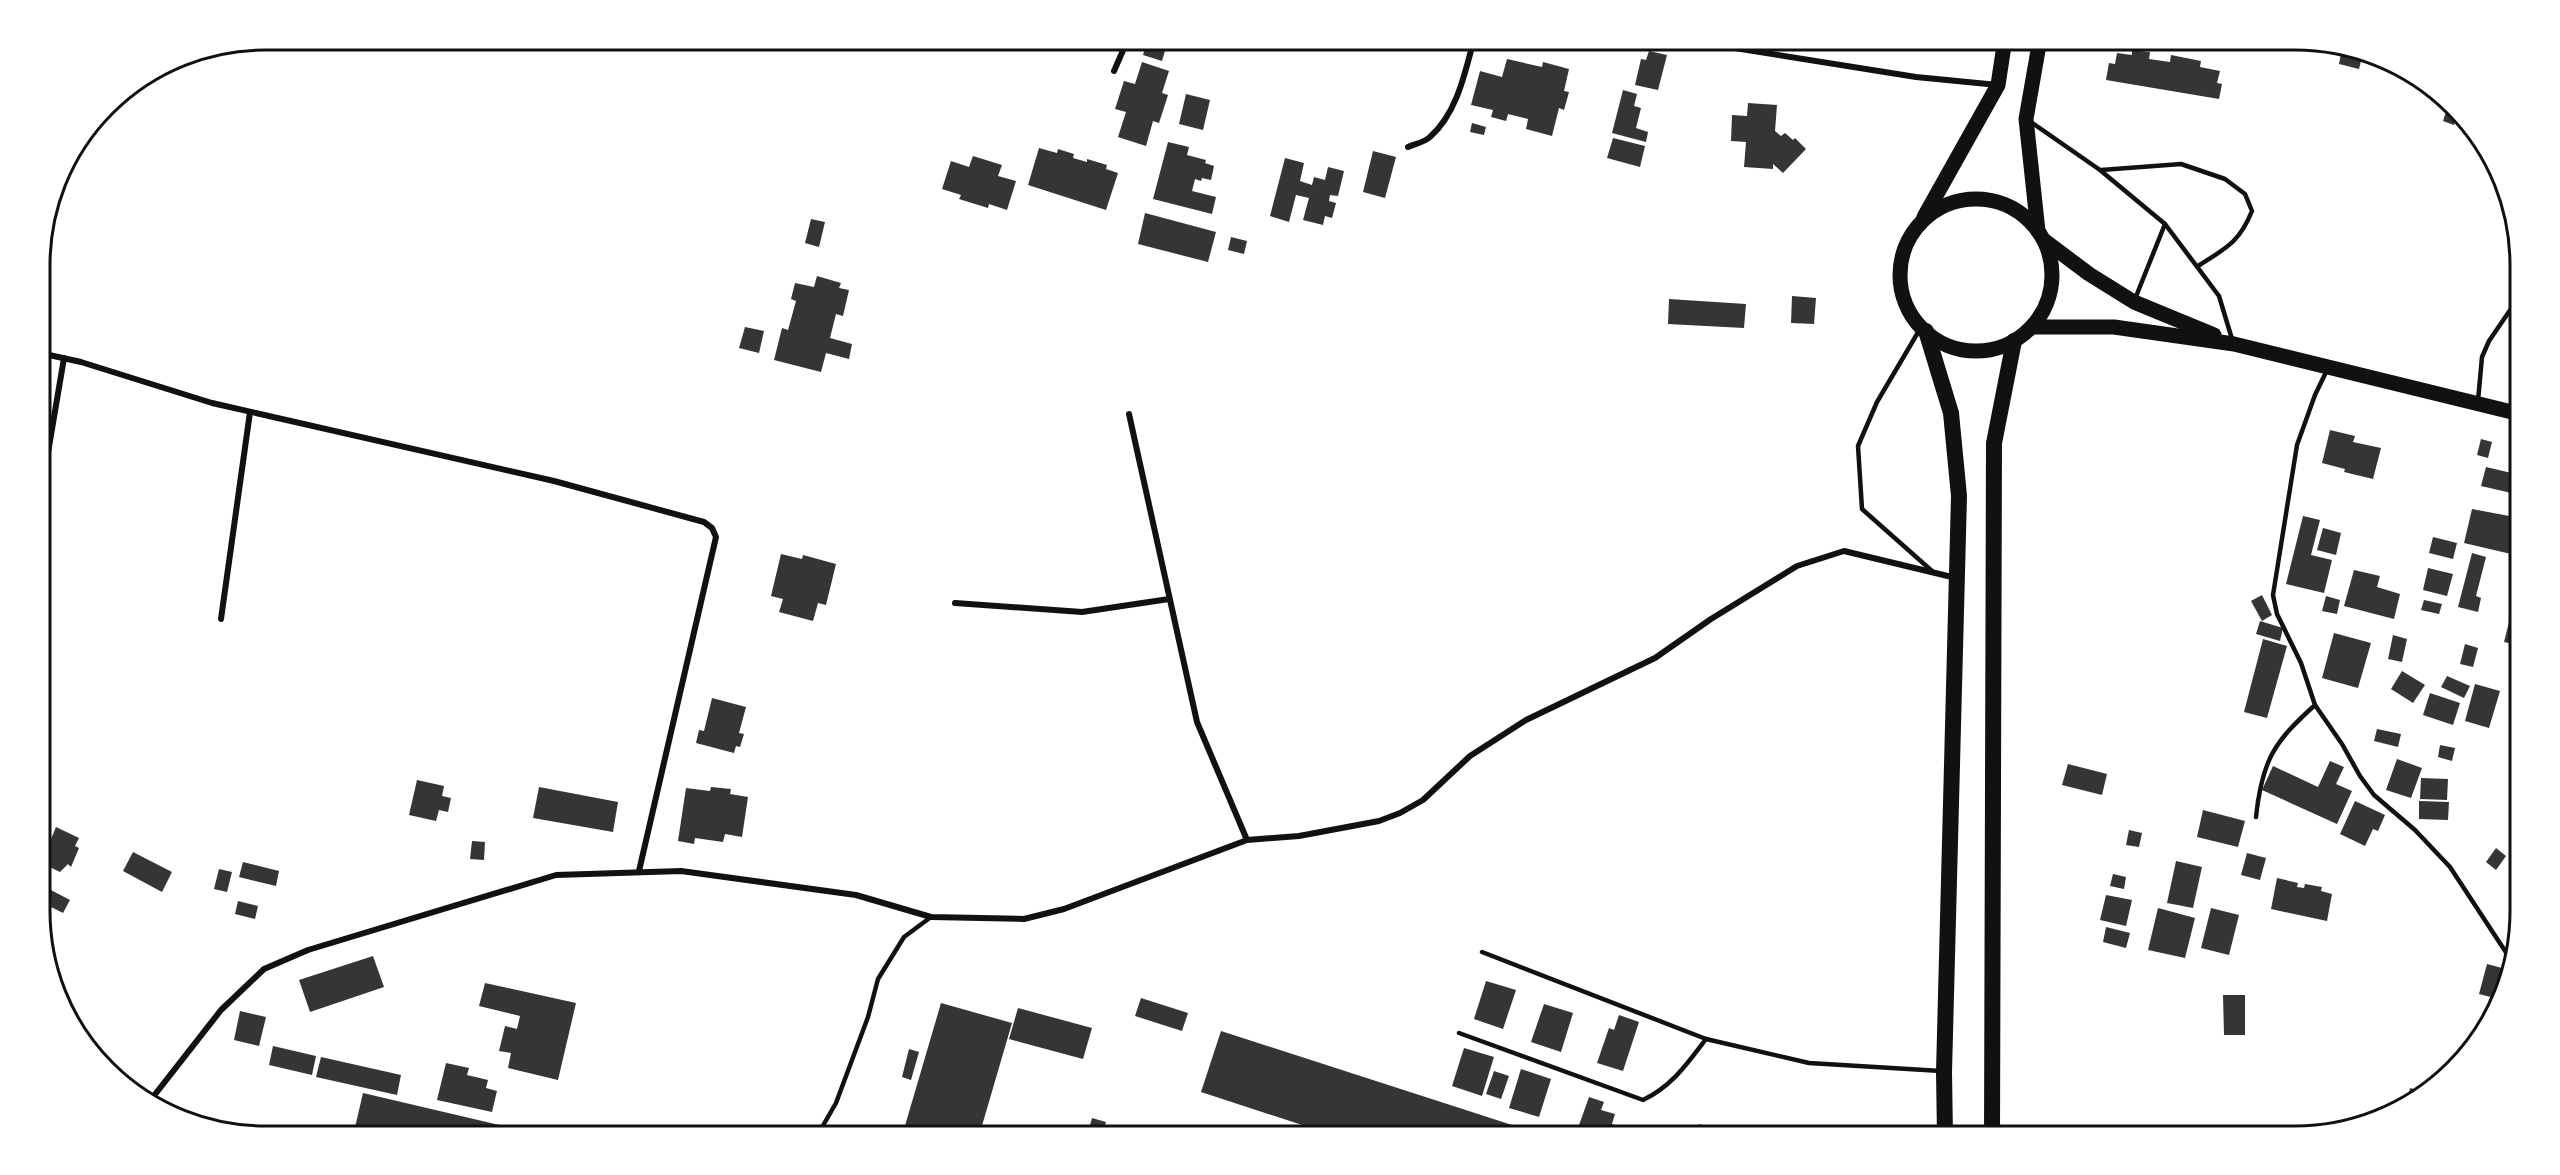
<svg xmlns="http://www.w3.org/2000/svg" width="2560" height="1175" font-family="Quicksand,sans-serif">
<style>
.building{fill:#353535}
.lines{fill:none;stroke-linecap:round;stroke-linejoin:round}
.service{stroke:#111;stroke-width:4.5}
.minor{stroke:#111;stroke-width:6}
.primary{stroke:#111;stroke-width:15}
.trunk{stroke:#111;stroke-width:16}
.rim{fill:none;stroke:#111;stroke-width:3}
</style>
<rect width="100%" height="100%" fill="#fff"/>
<g class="building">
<polygon points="1146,45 1165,51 1162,61 1143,55"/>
<polygon points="2342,48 2363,53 2359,69 2339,64"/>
<polygon points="2132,50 2150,52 2149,59 2170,62 2171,55 2201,61 2200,67 2220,71 2217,83 2222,84 2219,99 2106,80 2109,63 2115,64 2117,53 2132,55"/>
<polygon points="1649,51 1667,55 1658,90 1635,85 1641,59 1646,60"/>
<polygon points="1507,59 1542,67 1543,62 1569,69 1564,91 1569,92 1564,110 1559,108 1552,136 1526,129 1528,119 1508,114 1506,121 1491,117 1493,110 1471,105 1480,71 1502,77"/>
<polygon points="1142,62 1169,71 1162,93 1168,95 1159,123 1153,121 1146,146 1118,137 1126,112 1115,109 1124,81 1135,84"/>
<polygon points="1623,90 1637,94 1634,106 1641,108 1636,128 1648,132 1646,142 1612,133"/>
<polygon points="1186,94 1210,100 1203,130 1179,124"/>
<polygon points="1748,103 1777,105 1775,131 1781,136 1785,133 1793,140 1795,138 1806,149 1783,173 1773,164 1773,169 1744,167 1746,142 1731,141 1732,115 1747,116"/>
<polygon points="2447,109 2458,113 2454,125 2443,121"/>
<polygon points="1472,123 1486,127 1484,135 1470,132"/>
<polygon points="1613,138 1645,146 1640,167 1607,158"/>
<polygon points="1168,142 1189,147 1187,155 1206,160 1205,163 1214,166 1211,180 1202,178 1201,181 1195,179 1192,191 1216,197 1212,214 1153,199"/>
<polygon points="1039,148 1057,153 1058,149 1074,154 1073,158 1087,162 1087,159 1107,165 1106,169 1118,173 1106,210 1028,185"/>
<polygon points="1373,151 1396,157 1385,198 1363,192"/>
<polygon points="973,156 1002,165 998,176 1016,181 1007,210 989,204 988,208 959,199 961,195 942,189 951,161 969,167"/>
<polygon points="1285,158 1304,163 1300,181 1312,185 1314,177 1325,180 1328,167 1344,171 1338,196 1330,195 1329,201 1336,203 1332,218 1325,216 1323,225 1303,220 1309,198 1296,195 1289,222 1270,216"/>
<polygon points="1145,213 1216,232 1208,262 1138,244"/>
<polygon points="811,219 825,222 819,247 805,243"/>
<polygon points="1231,237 1247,241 1244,254 1228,250"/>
<polygon points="817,276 841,283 839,288 849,290 843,316 836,314 830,338 852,344 849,359 826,353 821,372 774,360 782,328 788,330 796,301 791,299 795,283 814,287"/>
<polygon points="1792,296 1816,298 1814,324 1791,323"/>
<polygon points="1669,299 1746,304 1744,328 1668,324"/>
<polygon points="745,327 764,331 759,353 739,348"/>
<polygon points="2330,430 2355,436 2353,442 2381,448 2373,479 2344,472 2345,469 2322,463"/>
<polygon points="2481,439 2492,442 2488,458 2477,455"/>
<polygon points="2486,467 2520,475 2520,495 2481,486"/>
<polygon points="2472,509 2520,518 2511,554 2464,543"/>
<polygon points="2303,516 2320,520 2311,555 2332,560 2324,593 2286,584"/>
<polygon points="2323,528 2341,533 2336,555 2317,550"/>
<polygon points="2433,537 2457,543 2453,559 2429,553"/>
<polygon points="2472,553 2486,557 2476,596 2481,598 2478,612 2458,607"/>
<polygon points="781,554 802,559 803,555 836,564 826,605 818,603 813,621 779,612 783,599 771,596"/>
<polygon points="2428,568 2453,574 2447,596 2423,590"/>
<polygon points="2354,570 2380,576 2377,587 2400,594 2394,619 2344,606"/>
<polygon points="2262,595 2272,615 2262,621 2251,601"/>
<polygon points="2326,596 2340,600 2337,614 2322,611"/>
<polygon points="2424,600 2442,604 2439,614 2421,610"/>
<polygon points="2260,621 2283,628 2280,641 2256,634"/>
<polygon points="2509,622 2520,624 2517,645 2504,642"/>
<polygon points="2334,633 2371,643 2358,688 2322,678"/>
<polygon points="2393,635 2407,639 2402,662 2388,659"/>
<polygon points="2263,639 2287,646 2267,718 2244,712"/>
<polygon points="2465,644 2478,648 2473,667 2460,664"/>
<polygon points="2402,671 2425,685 2413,703 2391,689"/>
<polygon points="2447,676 2470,686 2464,698 2441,687"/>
<polygon points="2475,684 2500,691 2489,728 2465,721"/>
<polygon points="2430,693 2460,703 2453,725 2423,715"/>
<polygon points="712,698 746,707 739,733 744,734 740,747 736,746 734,753 696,743 699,730 704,731"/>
<polygon points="2520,698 2520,718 2514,715"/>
<polygon points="2377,729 2401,734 2398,747 2374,741"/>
<polygon points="2440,745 2455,748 2452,761 2438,757"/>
<polygon points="2397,759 2422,768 2411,798 2386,790"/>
<polygon points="2330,761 2344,767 2336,784 2352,791 2337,824 2262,790 2273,766 2318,787"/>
<polygon points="2068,764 2107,774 2102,795 2062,785"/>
<polygon points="2421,778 2448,779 2447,800 2420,799"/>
<polygon points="417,780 444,786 442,796 451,798 448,812 439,810 436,821 409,815"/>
<polygon points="539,787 618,802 613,832 533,818"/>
<polygon points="711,787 731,789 730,794 748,797 742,837 725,834 723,842 695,838 694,844 678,841 686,788 710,791"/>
<polygon points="2355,801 2385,815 2378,831 2373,829 2365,846 2340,834"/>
<polygon points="2419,801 2449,802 2448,820 2419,819"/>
<polygon points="2203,810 2245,821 2238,847 2197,837"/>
<polygon points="2517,816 2521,816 2521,835 2516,835"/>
<polygon points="56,827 79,838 75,846 79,848 71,867 68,864 60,872 41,863"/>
<polygon points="2129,830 2142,833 2139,847 2126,845"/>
<polygon points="472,841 485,842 484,860 470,859"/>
<polygon points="2496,848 2506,856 2496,870 2486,862"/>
<polygon points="133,852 172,872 162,892 123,871"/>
<polygon points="2247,853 2266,858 2260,880 2241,875"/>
<polygon points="2176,861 2202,867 2193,908 2167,903"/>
<polygon points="243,862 279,871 276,886 239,877"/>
<polygon points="219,869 232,872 227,892 214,889"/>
<polygon points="2113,874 2126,877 2124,889 2110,886"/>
<polygon points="2277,878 2298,883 2297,887 2304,888 2305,884 2322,887 2321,891 2332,894 2327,921 2271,909"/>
<polygon points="47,888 70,900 63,913 41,902"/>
<polygon points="2106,895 2132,900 2126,926 2100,920"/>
<polygon points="238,901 258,906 255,919 235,914"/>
<polygon points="2158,908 2195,918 2185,958 2148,950"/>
<polygon points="2211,908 2239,915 2229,955 2201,948"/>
<polygon points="2106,927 2130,933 2126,948 2103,942"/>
<polygon points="373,956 384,987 310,1012 299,980"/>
<polygon points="2487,964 2506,969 2504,975 2508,976 2502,1000 2479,994"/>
<polygon points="1486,981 1516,990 1503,1029 1474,1019"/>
<polygon points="485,983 576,1003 558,1080 508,1068 511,1053 499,1051 505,1026 517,1029 520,1016 479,1006"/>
<polygon points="2223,995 2245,995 2245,1035 2224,1035"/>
<polygon points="1141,998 1188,1013 1182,1031 1135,1016"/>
<polygon points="941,1003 1012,1023 979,1136 902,1136"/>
<polygon points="1544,1004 1573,1013 1561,1052 1531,1042"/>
<polygon points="1018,1008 1092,1028 1083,1059 1009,1039"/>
<polygon points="240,1011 266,1017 259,1046 234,1040"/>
<polygon points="1619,1015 1639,1022 1623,1071 1597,1063 1609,1028 1614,1030"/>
<polygon points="1221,1031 1543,1135 1543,1136 1336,1136 1201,1092"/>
<polygon points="273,1046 316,1056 312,1075 269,1065"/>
<polygon points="1464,1048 1494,1057 1482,1096 1452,1086"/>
<polygon points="909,1049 919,1052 911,1080 902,1077"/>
<polygon points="321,1057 401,1075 397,1095 316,1077"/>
<polygon points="446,1063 469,1068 467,1075 488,1080 486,1088 497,1091 492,1112 437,1100"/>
<polygon points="1521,1069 1551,1079 1539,1117 1509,1108"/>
<polygon points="1494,1071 1509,1076 1501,1099 1486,1094"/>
<polygon points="2410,1088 2417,1090 2415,1101 2408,1099"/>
<polygon points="363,1093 521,1130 520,1136 353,1136"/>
<polygon points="1589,1097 1604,1102 1601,1110 1615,1114 1612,1124 1621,1127 1618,1136 1602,1136 1578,1128"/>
<polygon points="1092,1118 1106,1122 1102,1136 1087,1136"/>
<polygon points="1699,1124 1716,1129 1714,1136 1695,1136"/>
</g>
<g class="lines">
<g class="service">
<polyline points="2031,122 2100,170 2165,224 2135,299"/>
<path d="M2101,170L2181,164L2225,179L2245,194L2252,211C2239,243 2226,248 2198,266"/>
<polyline points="2165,224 2219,296 2232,339"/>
<polyline points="1920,329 1877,402 1858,446 1862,509 1932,571"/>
<polyline points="2328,368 2315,395 2297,445 2273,595 2277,614 2301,663 2315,705 2342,744 2360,776 2374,795 2415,830 2450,867 2511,960"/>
<polyline points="2478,401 2482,357 2489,341 2519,297"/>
<path d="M2256,817C2262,760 2274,742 2315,705"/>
<polyline points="1482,952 1706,1039 1809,1063 1941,1071"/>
<path d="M1459,1033L1643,1100C1672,1086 1687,1064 1706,1039"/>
<polyline points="817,1136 836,1103 868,1017 878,979 904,937 931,917"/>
</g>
<g class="minor">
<polyline points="1678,39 1916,77 1998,85"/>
<polyline points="1114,71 1128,39"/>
<path d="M1408,147C1415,144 1425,142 1430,137C1457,113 1465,73 1474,39"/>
<polyline points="40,353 81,362 212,403 554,481 704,522 712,528 716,537 639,871"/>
<polyline points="1129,414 1197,722 1247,840"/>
<polyline points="40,500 64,358"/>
<polyline points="955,603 1082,612 1169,599"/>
<polyline points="221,619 250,412"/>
<polyline points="148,1101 153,1097 221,1010 264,969 308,950 556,875 681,871 856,895 931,917 1024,919 1064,909 1247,840 1299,836 1379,821 1400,813 1423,800 1470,756 1526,720 1655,658 1711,619 1797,566 1844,551 1956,578"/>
</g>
<g class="primary">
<circle cx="1976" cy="275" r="76"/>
<polyline points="1924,217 1998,85 2005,39"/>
<polyline points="2038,231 2026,119 2040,39"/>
<polyline points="2045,241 2089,274 2134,302 2214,335"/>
<polyline points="2032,327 2114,327 2234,344 2520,414"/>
</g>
<g class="trunk">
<polyline points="1926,331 1951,413 1959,496 1944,1072 1945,1136"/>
<polyline points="1992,1136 1994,443 2014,341"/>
</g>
</g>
<path d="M0 0H2560V1175H0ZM265 50H2295A215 215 0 0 1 2510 265V911A215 215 0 0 1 2295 1126H265A215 215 0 0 1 50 911V265A215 215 0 0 1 265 50Z" fill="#fff" fill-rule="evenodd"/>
<path class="rim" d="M265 50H2295A215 215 0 0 1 2510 265V911A215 215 0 0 1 2295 1126H265A215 215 0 0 1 50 911V265A215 215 0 0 1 265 50Z"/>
</svg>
